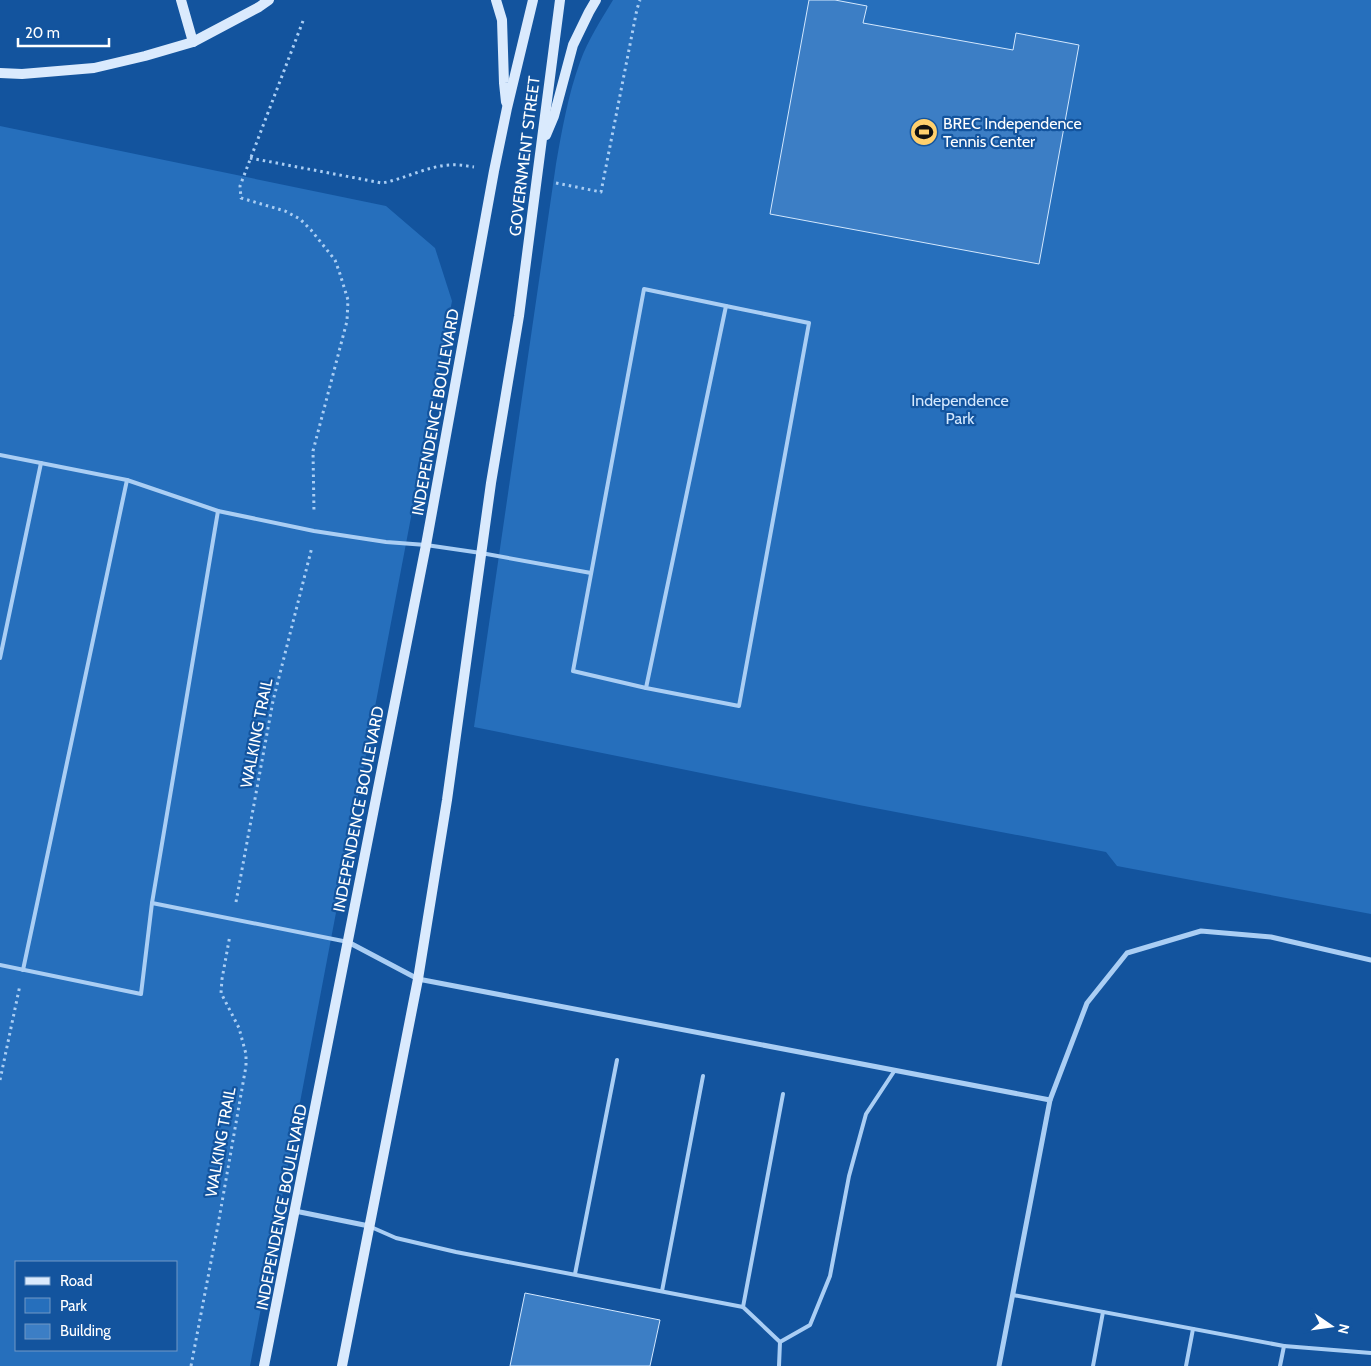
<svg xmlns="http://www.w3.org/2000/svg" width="1371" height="1366" font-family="Cabin,sans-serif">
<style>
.green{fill:#266fbc;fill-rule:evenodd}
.building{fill:#3c7ec5;stroke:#d3e8fe}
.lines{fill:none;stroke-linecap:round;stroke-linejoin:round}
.path{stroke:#aacef4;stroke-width:3;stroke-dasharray:2.5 4;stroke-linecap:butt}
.lane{stroke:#aacef4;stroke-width:4}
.street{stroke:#aacef4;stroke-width:5}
.secondary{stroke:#daeafd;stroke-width:10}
.labels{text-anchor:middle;stroke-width:4.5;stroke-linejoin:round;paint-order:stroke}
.poi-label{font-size:16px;fill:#fff;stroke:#13549e;text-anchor:start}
.street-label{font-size:16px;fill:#fff;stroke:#13549e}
.park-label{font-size:16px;fill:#d3e8fe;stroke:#13549e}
</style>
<rect width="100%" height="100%" fill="#13549e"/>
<g class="green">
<path d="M613,0H1371V914L1117,866L1106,852L859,805L474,727L556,164C562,130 568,95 580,62C588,40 601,20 613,0Z"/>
<path d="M0,126L386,206L435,248L452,301L250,1366H0ZM16,1262H176V1350H16Z"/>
</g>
<g class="building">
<polygon points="809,0 835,0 867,6 863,23 1013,50 1016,33 1079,45 1039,264 770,214"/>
<polygon points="525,1293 660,1320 650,1366 510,1366"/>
</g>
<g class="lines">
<g class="path">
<polyline points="303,21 240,186 241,198 285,211 300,219 311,230 335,260 340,274 348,300 347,321 313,451 314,513"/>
<path d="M250,158L382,183C405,179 427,166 450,165C458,164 466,166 474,167"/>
<polyline points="556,183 601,192 637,9 640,0"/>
<polyline points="236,902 273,701 312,547"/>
<polyline points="0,1080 20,985"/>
<polyline points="191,1366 218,1225 246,1066 246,1054 239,1028 221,993 222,979 230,935"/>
</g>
<g class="lane">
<polygon points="726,306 809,323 739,706 646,688"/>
<polyline points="0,455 127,480 218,511 314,531 386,542 426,545 481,553 591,573"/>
<polyline points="0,658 41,463"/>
<polyline points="646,688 573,671 644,289 726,306"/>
<polyline points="152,903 348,942"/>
<polyline points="0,965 141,994 152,903 218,511"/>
<polyline points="23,970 127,480"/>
<polyline points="371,1227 396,1238 456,1252 743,1307 780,1342 779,1366"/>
<polyline points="575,1274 617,1060"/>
<polyline points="662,1291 703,1076"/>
<polyline points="1013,1295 1284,1346 1280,1366"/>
<polyline points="743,1307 783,1094"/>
<polyline points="780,1342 810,1325 830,1276 849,1176 866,1114 895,1070"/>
<polyline points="1284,1346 1371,1353"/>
<polyline points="1093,1366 1103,1312"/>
<polyline points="1186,1366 1193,1329"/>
</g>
<g class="street">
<polyline points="348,942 418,979 1050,1100"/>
<polyline points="295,1211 369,1226"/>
<polyline points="999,1366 1050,1100 1087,1003 1127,953 1201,931 1271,937 1371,960"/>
</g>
<g class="secondary">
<polyline points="181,0 193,42"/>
<polyline points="496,0 502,20 504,83 506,102"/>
<polyline points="0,73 22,74 94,68 145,56 193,42 259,7 269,0"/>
<polyline points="546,135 554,116 573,45 589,12 596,0"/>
<polyline points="264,1366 426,545 494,171 507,108 533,0"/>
<polyline points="342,1366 418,979 447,800 491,483 519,316 560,0"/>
</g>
</g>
<defs>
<g id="stadium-disc" transform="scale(1.4375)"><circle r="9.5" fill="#ffd06d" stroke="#13549e"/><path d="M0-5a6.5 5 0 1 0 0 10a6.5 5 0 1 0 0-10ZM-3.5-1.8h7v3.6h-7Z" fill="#111"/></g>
</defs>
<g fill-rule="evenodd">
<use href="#stadium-disc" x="924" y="132"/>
</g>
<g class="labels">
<g class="poi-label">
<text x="943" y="129">BREC Independence<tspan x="943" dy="18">Tennis Center</tspan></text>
</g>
<g class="street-label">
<text transform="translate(524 156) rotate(-83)" y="6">GOVERNMENT STREET</text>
<text transform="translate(435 412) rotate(-80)" y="6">INDEPENDENCE BOULEVARD</text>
<text transform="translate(256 733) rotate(-79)" y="6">WALKING TRAIL</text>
<text transform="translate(358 809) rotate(-79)" y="6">INDEPENDENCE BOULEVARD</text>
<text transform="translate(220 1142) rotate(-80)" y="6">WALKING TRAIL</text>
<text transform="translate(281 1207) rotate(-79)" y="6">INDEPENDENCE BOULEVARD</text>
</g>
<g class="park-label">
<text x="960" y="406">Independence<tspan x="960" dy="18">Park</tspan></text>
</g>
</g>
<rect x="15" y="1261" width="162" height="90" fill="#13549e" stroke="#7198c5"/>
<rect x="25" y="1277" width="25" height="8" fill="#daeafd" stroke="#7198c5"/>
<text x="60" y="1286" font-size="15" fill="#ffffff">Road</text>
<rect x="25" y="1298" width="25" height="15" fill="#266fbc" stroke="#7198c5"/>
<text x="60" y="1311" font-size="15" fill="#ffffff">Park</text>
<rect x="25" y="1324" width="25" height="15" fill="#3c7ec5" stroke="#7198c5"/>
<text x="60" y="1336" font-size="15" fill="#ffffff">Building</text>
<g transform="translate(1331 1326) rotate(103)" stroke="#13549e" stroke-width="4" paint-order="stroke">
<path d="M0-4L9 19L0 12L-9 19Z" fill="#ffffff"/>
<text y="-8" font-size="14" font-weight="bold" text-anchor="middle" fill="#ffffff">N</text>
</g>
<path d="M18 38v8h91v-8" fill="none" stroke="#ffffff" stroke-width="2.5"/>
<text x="25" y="38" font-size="15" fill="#ffffff" stroke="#13549e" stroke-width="4" paint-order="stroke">20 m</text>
</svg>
